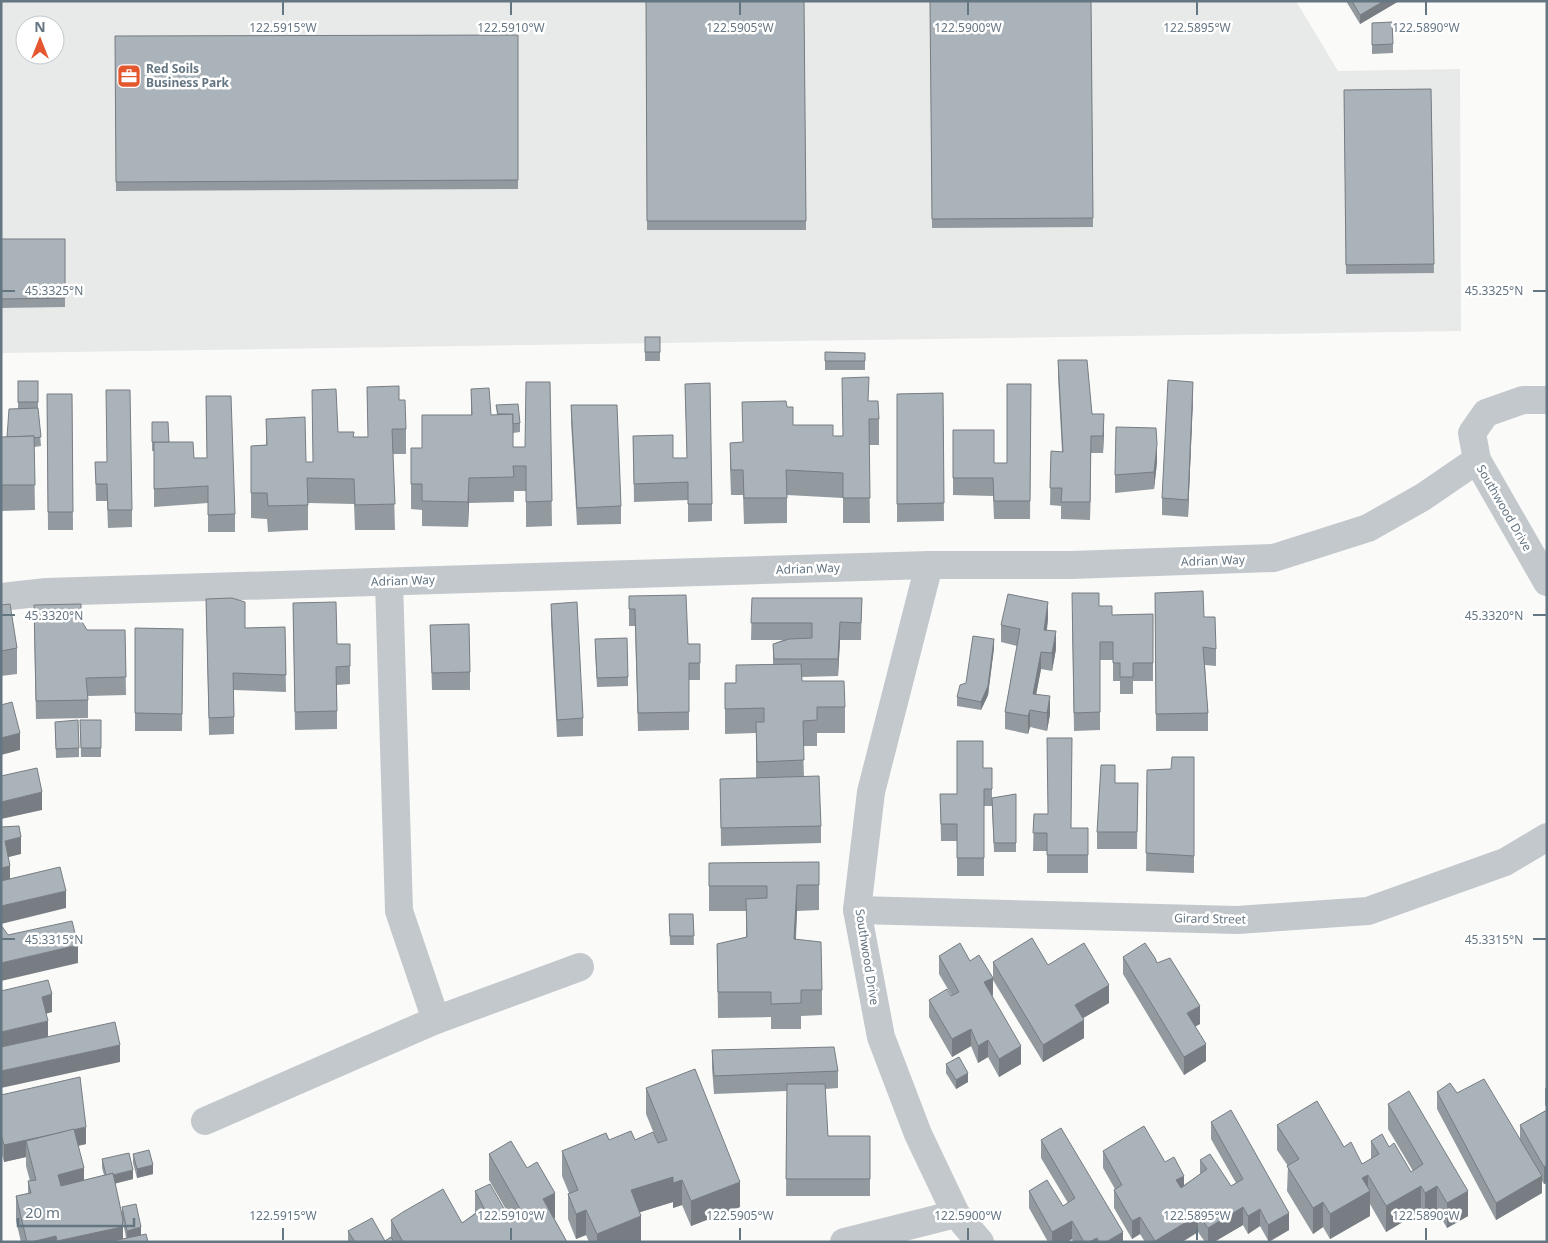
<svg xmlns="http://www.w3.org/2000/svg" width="1548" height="1243" font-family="'Noto Sans',sans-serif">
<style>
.built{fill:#e8e9e9;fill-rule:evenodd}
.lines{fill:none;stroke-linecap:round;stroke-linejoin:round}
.street{stroke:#c3c8cc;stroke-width:28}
.wall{fill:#929a9f;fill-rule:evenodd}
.shaded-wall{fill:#777d82}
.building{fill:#aab3b9;stroke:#777d82}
.ticks{fill:none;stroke:#657683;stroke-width:2}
.labels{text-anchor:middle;stroke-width:5;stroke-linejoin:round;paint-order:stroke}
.poi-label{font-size:12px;font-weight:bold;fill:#657683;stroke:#fff;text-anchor:start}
.street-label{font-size:12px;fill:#657683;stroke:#fff}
.ticks-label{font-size:12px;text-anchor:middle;fill:#657683;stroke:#fff;stroke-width:5;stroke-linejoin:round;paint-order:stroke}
</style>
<rect width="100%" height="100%" fill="#fafaf8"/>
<path class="built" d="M1,1H1296L1338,71L1460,69L1461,331L1,353ZM25,25H55V55H25Z"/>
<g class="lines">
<g class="street">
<polyline points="1477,460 1547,582"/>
<polyline points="929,565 871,792 857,910 881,1037 918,1134 956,1214 980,1242"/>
<polyline points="389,582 399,911 436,1020 580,967"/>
<polyline points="1,597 46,592 929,565 1071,565 1274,558 1368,528 1423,497 1477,460 1472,433 1486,413 1523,400 1547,400"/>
<polyline points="857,910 1237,920 1368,911 1505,862 1547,837"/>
<polyline points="205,1121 436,1020"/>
<polyline points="844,1242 956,1214"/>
</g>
</g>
<g class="wall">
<polygon points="646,1 804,1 806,230 647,230"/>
<polygon points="930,1 1091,1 1093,227 932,228"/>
<polygon points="1346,1 1399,1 1360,24"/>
<polygon points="1372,23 1393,44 1393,53 1372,54"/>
<polygon points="518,35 518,189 116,191 115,36"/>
<polygon points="1431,89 1434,273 1346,274 1344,90"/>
<polygon points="1,239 65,239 65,307 1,308"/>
<rect x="645" y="337" width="15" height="24"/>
<polygon points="825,352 865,353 865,370 825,370"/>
<polygon points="1058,360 1104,432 1103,453 1091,453 1090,520 1061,519 1061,506 1050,505 1051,451 1062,452 1058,377"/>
<polygon points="18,381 38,381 38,411 41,446 34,447 35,510 1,511 1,437 7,437 18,408"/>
<polygon points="550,382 552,526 526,527 526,491 514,491 514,502 469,503 468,527 422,526 422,510 411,509 411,484 422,448 471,415 471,389 491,415 497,415 496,405 520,423 520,432 513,433 513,447 525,447"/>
<polygon points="685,384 712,504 712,521 688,522 688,500 634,502 633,436 673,458 687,458"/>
<polygon points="1031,384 1030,519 994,519 993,496 953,495 953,430 994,463 1007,463"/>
<polygon points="367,387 399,400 406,429 406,454 393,454 395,530 355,530 354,504 308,503 308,530 268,532 267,519 251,518 251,446 266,445 266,419 306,462 313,462 338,432 354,437 368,437"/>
<polygon points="943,393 944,521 897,522 897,394"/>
<polygon points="47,394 72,394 73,530 48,530"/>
<polygon points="206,396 235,514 235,532 208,532 208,503 154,507 154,451 152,451 152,422 169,442 194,458 207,458"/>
<polygon points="1193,399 1188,517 1162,515 1162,498"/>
<polygon points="869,401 879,419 879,445 869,445 870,523 843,523 843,498 787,495 787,523 744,524 743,495 731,495 730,468 730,443 743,442 742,402 787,407 793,425 833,436 842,436"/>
<polygon points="571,405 621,506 621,524 577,525 571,422"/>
<polygon points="95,462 107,462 132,510 132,527 108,528 107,501 96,501"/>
<polygon points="1157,462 1154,489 1115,493 1115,475"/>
<polygon points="1155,593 1204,617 1216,649 1216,666 1205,665 1208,713 1208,731 1156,731"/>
<polygon points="629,596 688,644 700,644 700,680 689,680 689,730 638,731 635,626 629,626"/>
<polygon points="752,598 862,598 861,640 840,640 838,676 802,677 802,681 845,707 845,733 817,733 817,746 803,746 804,776 821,826 821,843 721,846 720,779 756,778 756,733 725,734 725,683 736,683 736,665 773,665 773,644 783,640 751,640"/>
<polygon points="206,599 245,628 285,627 286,692 234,690 234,734 209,735"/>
<polygon points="293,603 337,644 350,666 350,684 337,685 337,729 295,730"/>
<polygon points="551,604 583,718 583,736 557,737 551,621"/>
<polygon points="1,605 17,648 17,674 1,676"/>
<polygon points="1099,606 1112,615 1153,614 1153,681 1133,681 1133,694 1120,694 1120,681 1113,681 1113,660 1100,660 1100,730 1074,731 1072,611"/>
<polygon points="1048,619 1047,630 1056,649 1052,671 1041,669 1036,694 1050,714 1047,731 1030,727 1028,734 1005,729 1005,712 1017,646 1001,642 1001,625"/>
<polygon points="34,622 87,630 125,630 126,695 88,696 88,718 36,719"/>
<polygon points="430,625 470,672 470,690 432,690"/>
<polygon points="135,628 183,629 182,731 135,731"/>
<polygon points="595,648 628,677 628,686 597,687"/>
<polygon points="994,648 988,695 981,710 957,706 957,697 966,683"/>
<polygon points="80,720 101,720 101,757 81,757"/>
<polygon points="55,722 79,748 79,757 56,758"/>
<polygon points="1194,757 1194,873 1146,871 1147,770 1171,769"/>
<polygon points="983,768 992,768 992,798 1016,794 1016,852 994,852 992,806 984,806 984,876 957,876 957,841 941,841 940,794 957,794"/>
<polygon points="1115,783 1138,783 1137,849 1097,849 1097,832"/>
<polygon points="1034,814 1071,828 1088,828 1088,873 1047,873 1047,851 1033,851"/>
<polygon points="819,862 819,910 797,911 796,939 822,990 822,1015 801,1016 801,1029 771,1029 771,1017 718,1018 717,944 746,937 746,911 709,911 709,863"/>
<polygon points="669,914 693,914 694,945 670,945"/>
<polygon points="939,956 970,961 993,995 992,996 1021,1064 999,1077 988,1057 978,1063 971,1046 952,1057 929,1017 929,1000 952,996 939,974"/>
<polygon points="1123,957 1200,1024 1195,1026 1206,1061 1184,1075 1123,974"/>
<polygon points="993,962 1048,965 1109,1003 1082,1018 1084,1038 1043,1062 993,980"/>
<polygon points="712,1050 838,1071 838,1088 825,1089 828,1136 870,1136 870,1196 786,1196 787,1091 714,1094 712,1068"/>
<polygon points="946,1064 968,1082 956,1089 946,1073"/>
<polygon points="1547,1087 1547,1108 1545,1105 1545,1088"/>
<polygon points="646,1088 740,1207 691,1226 682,1205 673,1208 673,1202 640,1212 641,1241 641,1242 589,1242 586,1235 576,1239 568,1219 568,1194 569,1193 562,1176 562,1151 609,1140 657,1141 646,1114"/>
<polygon points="1437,1092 1457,1093 1520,1140 1520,1125 1547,1110 1547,1183 1544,1184 1542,1181 1542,1193 1496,1220 1437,1109"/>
<path d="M1,1095L86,1144L78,1146L84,1180L104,1175L102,1168V1159L133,1179L115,1183L122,1214V1207L141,1235L148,1242H21L16,1221V1196L28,1193V1181H30L26,1166V1157L4,1162L1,1151ZM123,1222L126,1238L123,1239Z"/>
<polygon points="1388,1104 1468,1216 1447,1228 1437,1211 1425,1218 1421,1211 1386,1232 1370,1204 1370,1216 1330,1239 1323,1227 1313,1234 1287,1191 1288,1166 1277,1150 1277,1125 1344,1147 1362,1164 1371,1159 1371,1141 1389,1147 1411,1172 1413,1171 1388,1129"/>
<polygon points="1211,1122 1289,1230 1269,1242 1260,1226 1248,1234 1243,1225 1214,1242 1205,1242 1198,1232 1182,1242 1145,1242 1140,1234 1132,1239 1114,1208 1114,1190 1115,1189 1103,1168 1103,1151 1165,1162 1184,1185 1200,1174 1200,1160 1231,1186 1236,1183 1211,1139"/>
<polygon points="1041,1140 1123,1242 1073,1242 1072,1239 1067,1242 1048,1242 1029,1208 1029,1191 1063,1206 1068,1203 1041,1158"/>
<polygon points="133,1154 153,1174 137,1178 133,1163"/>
<polygon points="489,1154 555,1218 554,1218 567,1242 348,1242 348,1231 385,1241 391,1237 391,1220 462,1223 475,1213 475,1191 511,1221 512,1220 489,1180"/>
</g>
<g class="shaded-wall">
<polygon points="1384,1 1399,1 1360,24 1360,15"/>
<polygon points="1193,382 1193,399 1188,517 1188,500"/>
<polygon points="1104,414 1104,432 1103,453 1103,436"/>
<polygon points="1091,436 1091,453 1090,520 1090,502"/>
<polygon points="1157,444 1157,462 1154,489 1154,472"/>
<polygon points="469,478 469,503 468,527 468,502"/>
<polygon points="1048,602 1048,619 1044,647 1044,630"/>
<polygon points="840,622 840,640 838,676 838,659"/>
<polygon points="1056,631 1056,649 1052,671 1052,653"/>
<polygon points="994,639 994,648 988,695 981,710 981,702"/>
<polygon points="1041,652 1041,669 1033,711 1033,694"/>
<polygon points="1050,696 1050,714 1047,731 1047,713"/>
<polygon points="1030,710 1030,727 1028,734 1028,716"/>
<polygon points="20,733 20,750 1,755 1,738"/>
<polygon points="42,792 42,810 1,819 1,802"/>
<polygon points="21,837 21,854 5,858 5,841"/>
<polygon points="10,866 10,884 1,886 1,868"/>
<polygon points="797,885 797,911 794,965 794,939"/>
<polygon points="66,891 66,908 1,924 1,906"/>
<polygon points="78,945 78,963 1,981 1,963"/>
<polygon points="993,978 993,995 984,1000 984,982"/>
<polygon points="1109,985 1109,1003 1075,1023 1075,1005"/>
<polygon points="52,994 52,1012 42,1015 42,997"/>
<polygon points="1200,1006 1200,1024 1187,1031 1187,1013"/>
<polygon points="1084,1020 1084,1038 1043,1062 1043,1045"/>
<polygon points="48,1021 48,1039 1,1050 1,1032"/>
<polygon points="971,1029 971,1046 952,1057 952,1039"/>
<polygon points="988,1040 988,1057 978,1063 978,1046"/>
<polygon points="1206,1044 1206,1061 1184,1075 1184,1057"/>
<polygon points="120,1045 120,1062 1,1088 1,1071"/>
<polygon points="1021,1046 1021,1064 999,1077 999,1059"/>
<polygon points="968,1073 968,1082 956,1089 956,1080"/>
<polygon points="86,1127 86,1144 30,1156 26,1141 26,1157 4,1162 4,1145"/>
<polygon points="153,1165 153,1174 137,1178 137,1169"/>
<polygon points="1547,1165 1547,1183 1544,1184 1544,1167"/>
<polygon points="84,1168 84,1193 58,1200 58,1175"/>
<polygon points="133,1170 133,1179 106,1186 106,1177"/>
<polygon points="1368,1175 1368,1192 1370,1191 1370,1216 1330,1239 1330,1214 1362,1178"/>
<polygon points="1184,1176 1184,1193 1176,1180"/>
<polygon points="1542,1176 1542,1193 1496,1220 1496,1203"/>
<polygon points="673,1177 673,1202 631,1215 631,1190"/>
<polygon points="682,1180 682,1205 673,1208 673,1183"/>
<polygon points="740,1182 740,1207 691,1226 691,1201"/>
<polygon points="1421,1186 1421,1211 1386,1232 1386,1206"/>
<polygon points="1437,1186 1437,1211 1425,1218 1425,1193"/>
<polygon points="1468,1191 1468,1216 1447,1228 1447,1203"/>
<polygon points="555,1193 555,1218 543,1225 543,1199"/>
<polygon points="1323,1202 1323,1227 1313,1234 1313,1208"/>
<polygon points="1243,1207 1243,1225 1214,1242 1208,1242 1208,1228"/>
<polygon points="1260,1209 1260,1226 1248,1234 1248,1216"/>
<polygon points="586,1210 586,1235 576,1239 576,1214"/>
<polygon points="1289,1213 1289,1230 1268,1242 1268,1225"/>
<polygon points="1198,1215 1198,1232 1182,1242 1155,1242 1155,1241"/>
<polygon points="641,1216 641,1241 597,1242 597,1234"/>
<polygon points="1140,1217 1140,1234 1132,1239 1132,1221"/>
<polygon points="123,1220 123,1242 57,1242 57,1241"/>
<polygon points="1072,1221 1072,1239 1067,1242 1052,1242 1052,1232"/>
<polygon points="141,1227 141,1236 127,1239 127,1231"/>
<polygon points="1123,1232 1123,1242 1106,1242"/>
<polygon points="56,1236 56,1242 31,1242"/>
<polygon points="1097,1238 1097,1242 1089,1242"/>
</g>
<g class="building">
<polygon points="646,1 804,1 806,221 647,221"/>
<polygon points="930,1 1091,1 1093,218 932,219"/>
<polygon points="1352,1 1384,1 1360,15"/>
<polygon points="1392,22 1393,44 1372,45 1372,23"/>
<polygon points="518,35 518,180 116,182 115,36"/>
<polygon points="1431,89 1434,264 1346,265 1344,90"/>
<polygon points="1,239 65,239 65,298 1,299"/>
<rect x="645" y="337" width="15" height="15"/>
<polygon points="825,352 865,353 865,361 825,361"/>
<polygon points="1058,360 1087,360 1092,414 1104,414 1103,436 1091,436 1090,502 1061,502 1062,488 1050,488 1051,451 1063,452"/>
<polygon points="869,377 868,401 878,401 879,419 869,419 870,498 843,498 843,473 786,470 787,498 744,498 743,470 731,470 730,443 743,442 742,402 786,401 787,407 793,407 793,425 833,425 833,436 843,436 842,378"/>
<polygon points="1168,380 1193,382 1188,500 1162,498"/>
<rect x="18" y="381" width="20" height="21"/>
<polygon points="526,382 550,382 552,501 526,502 526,466 513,466 514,477 469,478 468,502 422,501 422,484 411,484 411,448 422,448 422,415 472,415 471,389 489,388 491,415 513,414 513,447 525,447"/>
<polygon points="710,383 712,504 688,504 688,482 634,484 633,436 673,435 673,458 687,458 685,384"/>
<polygon points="1007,384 1031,384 1030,501 994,501 993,478 953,478 953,430 994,430 994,463 1007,463"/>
<polygon points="399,386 399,400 405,400 406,429 392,429 395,504 355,505 354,479 307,478 308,505 268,506 267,493 251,493 251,446 267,445 266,419 305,417 306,462 313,462 312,390 336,389 338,432 354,432 353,437 368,437 367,387"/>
<polygon points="106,390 130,390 132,510 108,510 107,484 96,484 95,462 107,462"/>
<polygon points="943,393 944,503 897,504 897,394"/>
<polygon points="47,394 72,394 73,512 48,512"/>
<polygon points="206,396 231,396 235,514 208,515 208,486 154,489 154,442 193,442 194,458 207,458"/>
<polygon points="518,404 520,423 513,424 513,414 498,414 496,405"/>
<polygon points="571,405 617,405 621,506 577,508"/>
<polygon points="38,408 41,437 34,438 34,436 7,437 9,409"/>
<polygon points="152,422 168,422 169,442 152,442"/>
<polygon points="1116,427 1156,428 1157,444 1154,472 1115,475"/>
<polygon points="34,436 35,485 1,485 1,437"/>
<polygon points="1203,591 1204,617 1215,617 1216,649 1203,647 1208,713 1156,714 1155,593"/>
<polygon points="1072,593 1099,593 1099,606 1112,606 1112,615 1153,614 1153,663 1133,663 1133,677 1120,677 1120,663 1113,663 1113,642 1100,642 1100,712 1074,713"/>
<polygon points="1008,594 1048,602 1044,630 1056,631 1052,653 1041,652 1033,694 1050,696 1047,713 1030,710 1028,716 1005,712 1020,629 1001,625"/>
<polygon points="686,595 688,644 700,644 700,663 689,663 689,712 638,713 635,609 629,609 629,596"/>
<polygon points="232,598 245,602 245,628 285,627 286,675 233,673 234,717 209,718 206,599"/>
<polygon points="752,598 862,598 861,623 840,622 838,659 774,659 773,644 789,639 812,638 812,623 751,623"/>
<polygon points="336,602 337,644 350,644 350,666 336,667 337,711 295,712 293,603"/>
<polygon points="577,602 583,718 557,720 551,604"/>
<polygon points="10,604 17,648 1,651 1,605"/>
<polygon points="81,604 81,620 87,630 125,630 126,677 86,678 88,700 36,701 34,605"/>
<polygon points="469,624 470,672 432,673 430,625"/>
<polygon points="135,628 183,629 182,714 135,713"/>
<polygon points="973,636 994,639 988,686 981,702 957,697 960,685 966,683"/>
<polygon points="627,638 628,677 597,678 595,639"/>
<polygon points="801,664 802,681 844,681 845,707 817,707 817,720 803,721 804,760 757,762 756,722 764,722 764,708 725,709 725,683 736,683 736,665"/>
<polygon points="12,702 20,733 1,738 1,705"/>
<polygon points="78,720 79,748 56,749 55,722"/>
<polygon points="80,720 101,720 101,748 81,748"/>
<polygon points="1047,738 1072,738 1071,828 1088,828 1088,855 1047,855 1047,833 1033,833 1034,814 1048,814"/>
<polygon points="957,741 983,741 983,768 992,768 992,789 984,789 984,858 957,858 957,824 941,824 940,794 957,794"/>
<polygon points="1172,757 1194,757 1194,856 1146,853 1147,770 1171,769"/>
<polygon points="1101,765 1115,765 1115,783 1138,783 1137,832 1097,832"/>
<polygon points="37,768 42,792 1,802 1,776"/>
<polygon points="819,776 821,826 721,828 720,779"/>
<polygon points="1016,794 1016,843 994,843 992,798"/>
<polygon points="19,826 21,837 5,841 10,866 1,868 1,827"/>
<polygon points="819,862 819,885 797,885 794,939 821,942 822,990 801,990 801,1003 771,1004 771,992 718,992 717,944 747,937 746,899 767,898 767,886 709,886 709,863"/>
<polygon points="60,867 66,891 1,906 1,881"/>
<polygon points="669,914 693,914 694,936 670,936"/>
<polygon points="72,921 78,945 1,963 1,925 8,935"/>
<polygon points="1032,938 1048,965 1084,943 1109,985 1075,1005 1084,1020 1043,1045 993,962"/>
<polygon points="960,943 970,961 979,955 993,978 984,982 1021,1046 999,1059 988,1040 978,1046 971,1029 952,1039 929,1000 947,989 951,996 959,992 939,956"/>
<polygon points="1145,943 1155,958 1157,963 1170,958 1200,1006 1187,1013 1206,1044 1184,1057 1123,957"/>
<polygon points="48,980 52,994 42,997 48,1021 1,1032 1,991"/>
<polygon points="115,1022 120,1045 1,1071 1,1047"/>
<polygon points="834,1047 838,1071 714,1076 712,1050"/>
<polygon points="959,1057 968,1073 956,1080 946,1064"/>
<polygon points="695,1069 740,1182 691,1201 682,1180 673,1183 673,1177 631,1190 641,1216 597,1234 586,1210 576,1214 568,1194 578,1190 562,1151 606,1133 609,1140 631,1131 635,1140 653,1132 658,1143 667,1140 646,1088"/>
<polygon points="80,1077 86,1127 4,1145 1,1134 1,1095"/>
<polygon points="1484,1079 1542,1176 1496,1203 1437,1092 1450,1083 1457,1093"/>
<polygon points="787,1084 825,1084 828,1136 870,1136 870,1179 786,1179"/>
<polygon points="1409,1091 1468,1191 1447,1203 1437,1186 1425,1193 1421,1186 1386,1206 1368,1175 1362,1178 1370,1191 1330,1214 1323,1202 1313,1208 1287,1166 1299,1159 1277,1125 1317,1101 1344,1147 1351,1142 1362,1164 1379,1154 1371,1141 1382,1134 1389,1147 1394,1143 1411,1172 1423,1164 1388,1104"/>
<polygon points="1231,1110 1289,1213 1268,1225 1260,1209 1248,1216 1243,1207 1208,1228 1198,1215 1155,1241 1140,1217 1132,1221 1114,1190 1122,1185 1103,1151 1144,1126 1165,1162 1174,1157 1184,1176 1176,1180 1181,1188 1207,1169 1200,1160 1210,1154 1231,1186 1243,1179 1211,1122"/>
<polygon points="1547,1110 1547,1165 1544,1167 1520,1125"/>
<polygon points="1061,1128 1123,1232 1106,1242 1099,1242 1097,1238 1089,1242 1084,1242 1072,1221 1052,1232 1029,1191 1047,1180 1063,1206 1075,1198 1041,1140"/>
<polygon points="74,1129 84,1168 58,1175 61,1186 113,1173 123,1220 122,1227 57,1241 56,1236 31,1242 27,1242 16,1196 31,1193 28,1181 36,1180 26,1141"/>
<polygon points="511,1141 527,1168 537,1162 555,1193 543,1199 567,1242 403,1242 391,1220 403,1212 443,1189 462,1223 484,1208 475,1191 490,1184 511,1221 523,1214 489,1154"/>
<polygon points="149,1150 153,1165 137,1169 133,1154"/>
<polygon points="129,1153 133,1170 113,1175 113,1173 106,1175 102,1159"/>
<polygon points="136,1204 141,1227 127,1231 122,1207"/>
<polygon points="372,1218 385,1241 391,1237 394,1242 355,1242 348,1231"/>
<polygon points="146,1234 148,1242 108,1242"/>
</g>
<path class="ticks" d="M283,2V15M511,2V15M740,2V15M968,2V15M1197,2V15M1426,2V15M2,291H15M1533,291H1546M2,615H15M1533,615H1546M2,939H15M1533,939H1546M283,1228V1240M511,1228V1240M740,1228V1240M968,1228V1240M1197,1228V1240M1426,1228V1240"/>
<defs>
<g id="office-square" transform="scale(1.25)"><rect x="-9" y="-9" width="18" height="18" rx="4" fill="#e4572e" stroke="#fff"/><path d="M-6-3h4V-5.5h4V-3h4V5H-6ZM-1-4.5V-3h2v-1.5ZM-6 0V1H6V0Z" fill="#fff"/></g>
</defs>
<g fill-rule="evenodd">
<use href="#office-square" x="129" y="76"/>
</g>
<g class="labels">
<g class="poi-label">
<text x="146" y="73">Red Soils<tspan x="146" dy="14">Business Park</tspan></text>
</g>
<g class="street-label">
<text transform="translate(1504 508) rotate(60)" y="4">Southwood Drive</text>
<text transform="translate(1213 561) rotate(-2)" y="4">Adrian Way</text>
<text transform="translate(808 569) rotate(-2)" y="4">Adrian Way</text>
<text transform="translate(403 581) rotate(-2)" y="4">Adrian Way</text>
<text transform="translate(1210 919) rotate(1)" y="4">Girard Street</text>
<text transform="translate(867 957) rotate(81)" y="4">Southwood Drive</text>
</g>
</g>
<g class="ticks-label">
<text x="283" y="32">122.5915°W</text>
<text x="511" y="32">122.5910°W</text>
<text x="740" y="32">122.5905°W</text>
<text x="968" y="32">122.5900°W</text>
<text x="1197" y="32">122.5895°W</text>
<text x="1426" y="32">122.5890°W</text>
<text x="54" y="295">45.3325°N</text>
<text x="1494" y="295">45.3325°N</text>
<text x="54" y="620">45.3320°N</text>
<text x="1494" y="620">45.3320°N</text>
<text x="54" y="944">45.3315°N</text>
<text x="1494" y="944">45.3315°N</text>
<text x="283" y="1220">122.5915°W</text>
<text x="511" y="1220">122.5910°W</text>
<text x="740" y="1220">122.5905°W</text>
<text x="968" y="1220">122.5900°W</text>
<text x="1197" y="1220">122.5895°W</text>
<text x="1426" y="1220">122.5890°W</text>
</g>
<rect width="1548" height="1243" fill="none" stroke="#657683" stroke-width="5"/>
<g transform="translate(40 40)"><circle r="24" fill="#ffffff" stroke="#c1c8cd"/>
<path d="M0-4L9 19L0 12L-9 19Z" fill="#e4572e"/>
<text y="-8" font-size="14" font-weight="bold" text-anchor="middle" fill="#657683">N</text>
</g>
<path d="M18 1218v8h116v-8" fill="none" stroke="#657683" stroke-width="2.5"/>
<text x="25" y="1218" font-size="15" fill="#657683" stroke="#ffffff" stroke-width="4" paint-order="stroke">20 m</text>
</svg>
